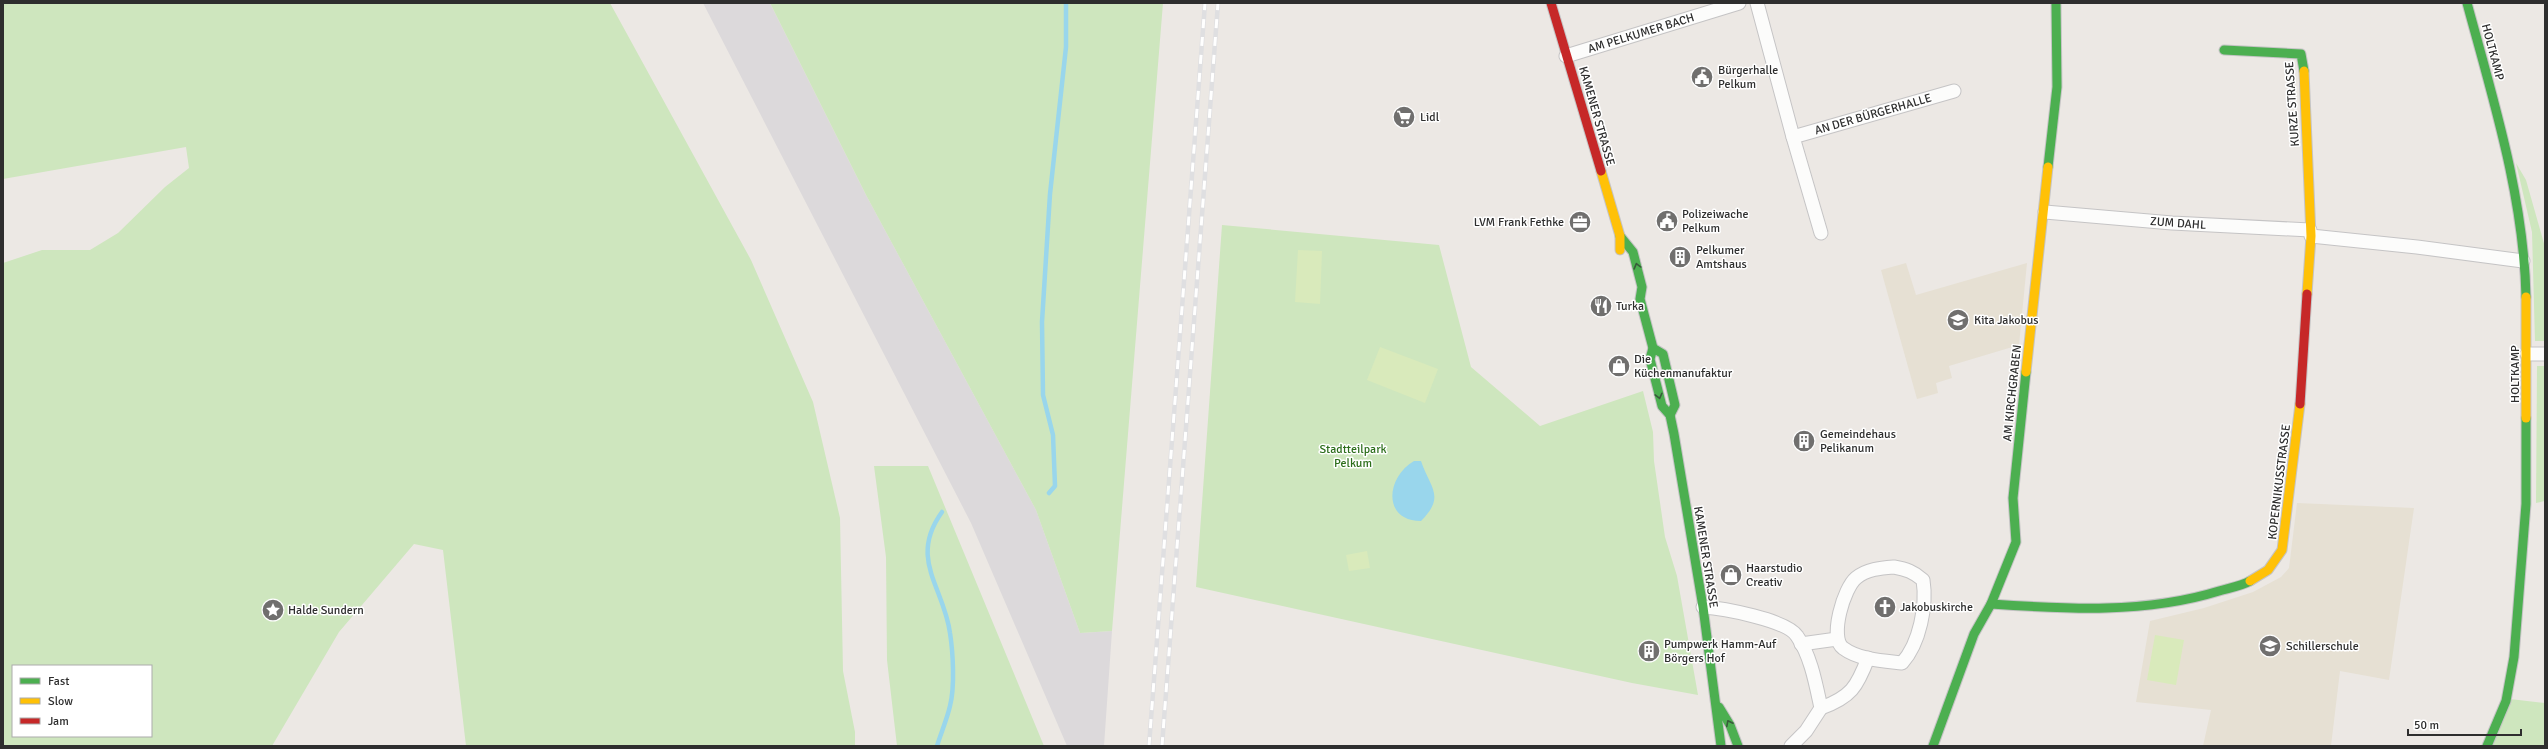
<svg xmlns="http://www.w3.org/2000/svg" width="2548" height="749" font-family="Signika,sans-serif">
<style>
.industrial{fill:#dcd9db}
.education{fill:#e6e0d3}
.green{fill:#cee6be;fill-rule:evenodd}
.pitch{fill:#d9eabb}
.water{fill:#99d6ec}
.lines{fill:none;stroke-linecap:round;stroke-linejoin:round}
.stream{stroke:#99d6ec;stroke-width:4.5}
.street-casing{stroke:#c5c4c5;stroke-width:15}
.fast-casing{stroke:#c5c4c5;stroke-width:11}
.slow-casing{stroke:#c5c4c5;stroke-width:11}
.jam-casing{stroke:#c5c4c5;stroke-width:11}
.street{stroke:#fcfcfb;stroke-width:13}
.fast{stroke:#4caf50;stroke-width:9}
.slow{stroke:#ffc107;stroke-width:9}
.jam{stroke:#c62828;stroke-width:9}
.rail-casing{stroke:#dfdfe1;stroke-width:4.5}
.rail{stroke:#fff;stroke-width:3;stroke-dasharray:9;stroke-linecap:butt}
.oneway{stroke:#385b3a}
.labels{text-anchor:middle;stroke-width:3;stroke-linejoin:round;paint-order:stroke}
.street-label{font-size:12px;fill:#2e2e2e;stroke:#fff}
.poi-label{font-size:12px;fill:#2e2e2e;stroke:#fff;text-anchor:start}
.park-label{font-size:12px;fill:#2c6e1b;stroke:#fff}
</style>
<rect width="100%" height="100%" fill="#ece8e4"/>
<polygon class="industrial" points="703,3 770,3 866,195 1036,510 1080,633 1112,631 1104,746 1067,746 971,523"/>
<g class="education">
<polygon points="1906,263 1916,295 2027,263 2019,345 1949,366 1952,378 1936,383 1938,393 1917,399 1881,270"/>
<polygon points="2297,503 2414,508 2389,680 2340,671 2331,746 2203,746 2211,710 2136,702 2150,621 2204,608 2253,592 2281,577 2289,568"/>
</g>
<g class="green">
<path d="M3,3H610L751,260L813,402L840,518L843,671L855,732V746H466L443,550L414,544L339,632L272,746H3V263L42,250H90L118,233L165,187L189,168L186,147L3,179ZM13,666H151V736H13Z"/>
<polygon points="770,3 1163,3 1112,631 1080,633 1036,510 866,195"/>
<polygon points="2516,163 2526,180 2545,247 2545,341 2535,341 2532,232"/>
<polygon points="1222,225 1439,245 1471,367 1540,426 1643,391 1653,432 1654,461 1665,537 1677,576 1698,695 1632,683 1196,587"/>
<polygon points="2537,366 2545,366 2545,501 2536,503"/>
<polygon points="874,466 928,466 1044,746 897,746 887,660 886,557"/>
<polygon points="2510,699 2545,703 2545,746 2491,746"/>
</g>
<g class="pitch">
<polygon points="1298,250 1322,251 1320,304 1295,302"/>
<polygon points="1380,347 1438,369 1425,403 1367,380"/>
<polygon points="1367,551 1370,568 1349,571 1346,555"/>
<polygon points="2155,635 2184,640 2176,685 2147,680"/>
</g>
<path class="water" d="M1414,461H1421C1430,488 1446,496 1421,521C1382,521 1386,477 1414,461Z"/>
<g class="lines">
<g class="stream">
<polyline points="1049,493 1055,486 1053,435 1043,395 1042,322 1050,194 1066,47 1066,3"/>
<path d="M937,746C941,733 947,719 950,706C955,687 953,652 950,633C944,587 908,559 942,512"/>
</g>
<g class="street-casing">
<g id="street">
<polyline points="1757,3 1793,137 1954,91"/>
<polyline points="1566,56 1739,3"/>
<polyline points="1793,137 1821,233"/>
<polyline points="2045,212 2172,223 2310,230"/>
<polyline points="2311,236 2417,247 2523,261"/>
<polyline points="2527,354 2545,354"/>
<path d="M1894,567C1906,569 1914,572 1923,580C1927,605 1920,643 1902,663C1884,661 1859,660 1843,648C1829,637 1844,588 1856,578C1867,569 1881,568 1894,567Z"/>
<path d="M1703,607C1722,608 1787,620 1797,636C1811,656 1816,685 1821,708L1806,731L1791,746"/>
<polyline points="1801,644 1837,639"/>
<path d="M1821,708C1851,697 1857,687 1868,658"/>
</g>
</g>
<g class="fast-casing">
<g id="fast">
<path d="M2467,3C2493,99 2524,197 2526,297"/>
<polyline points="2224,50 2301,54 2304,71"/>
<polyline points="2048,167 2057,87 2056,3"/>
<polyline points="1620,236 1633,252 1642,287 1640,299 1653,348 1650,359 1662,406 1670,415 1674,434 1703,607 1721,746"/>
<polyline points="1653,348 1663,354 1675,405 1670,415"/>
<path d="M1991,604C2067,609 2145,614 2219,591C2229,588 2241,586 2250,581"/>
<polyline points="1719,707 1730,725 1738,746"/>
<polyline points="1933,746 1974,634 1991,604 2016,542 2013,498 2026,372"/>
<polyline points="2487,746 2506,701 2514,657 2526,504 2526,418"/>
</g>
</g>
<g class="slow-casing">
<g id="slow">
<polyline points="2304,71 2311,236 2307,294"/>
<polyline points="1601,171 1620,236 1620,250"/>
<polyline points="2026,372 2048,167"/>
<polyline points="2526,418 2526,297"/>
<polyline points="2250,581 2268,570 2282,550 2300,404"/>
</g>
</g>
<g class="jam-casing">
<g id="jam">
<polyline points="1551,3 1601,171"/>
<polyline points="2300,404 2307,294"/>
</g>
</g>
<use href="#street" class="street"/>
<use href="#fast" class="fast"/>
<use href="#slow" class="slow"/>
<use href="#jam" class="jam"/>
<g class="rail-casing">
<g id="rail">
<polyline points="1149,746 1205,3"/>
<polyline points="1162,746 1218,3"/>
</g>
</g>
<use href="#rail" class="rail"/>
</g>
<defs><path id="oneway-chevron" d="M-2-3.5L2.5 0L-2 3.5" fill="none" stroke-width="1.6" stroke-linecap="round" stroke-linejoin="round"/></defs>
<g class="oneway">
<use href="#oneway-chevron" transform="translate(1637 266) rotate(-105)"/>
<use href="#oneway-chevron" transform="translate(1659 396) rotate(76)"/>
<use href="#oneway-chevron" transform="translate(1729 723) rotate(-117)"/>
</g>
<defs>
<g id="civic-disc" transform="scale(1.15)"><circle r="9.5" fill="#706f6e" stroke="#fff"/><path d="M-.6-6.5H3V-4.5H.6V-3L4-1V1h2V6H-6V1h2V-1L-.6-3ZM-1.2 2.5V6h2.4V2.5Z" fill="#fff"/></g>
<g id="supermarket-disc" transform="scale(1.15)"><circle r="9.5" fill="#706f6e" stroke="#fff"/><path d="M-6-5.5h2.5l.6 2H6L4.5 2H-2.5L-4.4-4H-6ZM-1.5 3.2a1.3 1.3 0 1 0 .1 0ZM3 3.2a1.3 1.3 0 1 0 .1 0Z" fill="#fff"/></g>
<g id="office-disc" transform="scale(1.15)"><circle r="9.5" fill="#706f6e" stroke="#fff"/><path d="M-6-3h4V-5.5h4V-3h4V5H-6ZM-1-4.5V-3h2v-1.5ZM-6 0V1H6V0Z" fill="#fff"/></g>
<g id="building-disc" transform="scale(1.15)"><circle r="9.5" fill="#706f6e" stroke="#fff"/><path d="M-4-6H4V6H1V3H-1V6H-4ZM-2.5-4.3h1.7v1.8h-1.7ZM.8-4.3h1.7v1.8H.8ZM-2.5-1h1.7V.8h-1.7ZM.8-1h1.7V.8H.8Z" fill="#fff"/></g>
<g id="restaurant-disc" transform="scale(1.15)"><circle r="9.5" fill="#706f6e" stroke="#fff"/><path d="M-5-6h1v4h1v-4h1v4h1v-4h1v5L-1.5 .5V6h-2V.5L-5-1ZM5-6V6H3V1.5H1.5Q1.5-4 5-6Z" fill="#fff"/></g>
<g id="school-disc" transform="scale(1.15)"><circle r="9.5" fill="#706f6e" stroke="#fff"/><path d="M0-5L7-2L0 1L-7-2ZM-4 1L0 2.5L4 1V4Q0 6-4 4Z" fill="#fff"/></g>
<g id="shop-disc" transform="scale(1.15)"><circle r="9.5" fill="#706f6e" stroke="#fff"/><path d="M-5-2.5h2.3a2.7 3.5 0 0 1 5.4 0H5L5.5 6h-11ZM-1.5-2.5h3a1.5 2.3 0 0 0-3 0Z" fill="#fff"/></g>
<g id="church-disc" transform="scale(1.15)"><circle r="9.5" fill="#706f6e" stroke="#fff"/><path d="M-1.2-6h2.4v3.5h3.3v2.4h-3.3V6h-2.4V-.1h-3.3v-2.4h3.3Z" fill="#fff"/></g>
<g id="sight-disc" transform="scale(1.15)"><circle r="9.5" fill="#706f6e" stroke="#fff"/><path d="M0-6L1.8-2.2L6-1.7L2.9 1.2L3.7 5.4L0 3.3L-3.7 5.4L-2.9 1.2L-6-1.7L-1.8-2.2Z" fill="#fff"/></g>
</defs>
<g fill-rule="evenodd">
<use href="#civic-disc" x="1702" y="77"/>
<use href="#supermarket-disc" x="1404" y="117"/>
<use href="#civic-disc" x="1667" y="221"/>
<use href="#office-disc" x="1580" y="222"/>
<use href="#building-disc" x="1680" y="257"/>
<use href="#restaurant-disc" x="1601" y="306"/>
<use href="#school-disc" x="1958" y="320"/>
<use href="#shop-disc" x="1619" y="366"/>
<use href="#building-disc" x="1804" y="441"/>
<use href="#shop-disc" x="1731" y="575"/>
<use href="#church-disc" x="1885" y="607"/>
<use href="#sight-disc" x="273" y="610"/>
<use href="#school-disc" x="2270" y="646"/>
<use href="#building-disc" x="1649" y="651"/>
</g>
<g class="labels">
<g class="street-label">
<text transform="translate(1641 33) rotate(-17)" y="4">AM PELKUMER BACH</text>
<text transform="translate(2493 52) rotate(75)" y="4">HOLTKAMP</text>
<text transform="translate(2292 104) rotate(-94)" y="4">KURZE STRASSE</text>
<text transform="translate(1873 114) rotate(-16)" y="4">AN DER BÜRGERHALLE</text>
<text transform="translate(1597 116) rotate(74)" y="4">KAMENER STRASSE</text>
<text transform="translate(2178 223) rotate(4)" y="4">ZUM DAHL</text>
<text transform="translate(2515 374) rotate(-90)" y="4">HOLTKAMP</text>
<text transform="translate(2012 393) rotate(-84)" y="4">AM KIRCHGRABEN</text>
<text transform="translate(2279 482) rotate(-83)" y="4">KOPERNIKUSSTRASSE</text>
<text transform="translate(1706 557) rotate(81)" y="4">KAMENER STRASSE</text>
</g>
<g class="poi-label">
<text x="1718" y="74">Bürgerhalle<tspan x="1718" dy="14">Pelkum</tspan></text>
<text x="1420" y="121">Lidl</text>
<text x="1682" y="218">Polizeiwache<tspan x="1682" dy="14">Pelkum</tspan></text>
<text x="1564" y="226" text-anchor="end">LVM Frank Fethke</text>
<text x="1696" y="254">Pelkumer<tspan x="1696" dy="14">Amtshaus</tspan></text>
<text x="1616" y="310">Turka</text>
<text x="1974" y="324">Kita Jakobus</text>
<text x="1634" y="363">Die<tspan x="1634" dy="14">Küchenmanufaktur</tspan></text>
<text x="1820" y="438">Gemeindehaus<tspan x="1820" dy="14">Pelikanum</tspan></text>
<text x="1746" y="572">Haarstudio<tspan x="1746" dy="14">Creativ</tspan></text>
<text x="1900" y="611">Jakobuskirche</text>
<text x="288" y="614">Halde Sundern</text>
<text x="1664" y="648">Pumpwerk Hamm-Auf<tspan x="1664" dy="14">Börgers Hof</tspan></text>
<text x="2286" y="650">Schillerschule</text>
</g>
<g class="park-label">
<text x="1353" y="453">Stadtteilpark<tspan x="1353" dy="14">Pelkum</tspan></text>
</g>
</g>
<rect width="2548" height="749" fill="none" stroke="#2e2e2e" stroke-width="8"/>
<rect x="12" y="665" width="140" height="72" fill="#ffffff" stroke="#ababab"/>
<rect x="20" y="678" width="20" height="6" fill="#4caf50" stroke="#ababab"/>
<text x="48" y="685" font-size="12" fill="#2e2e2e">Fast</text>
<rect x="20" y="698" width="20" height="6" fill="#ffc107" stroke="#ababab"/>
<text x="48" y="705" font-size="12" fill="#2e2e2e">Slow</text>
<rect x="20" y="718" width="20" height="6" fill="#c62828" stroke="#ababab"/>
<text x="48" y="725" font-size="12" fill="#2e2e2e">Jam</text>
<path d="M2408 729v6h113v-6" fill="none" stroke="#2e2e2e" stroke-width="2"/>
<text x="2414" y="729" font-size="12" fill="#2e2e2e" stroke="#ffffff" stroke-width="3" paint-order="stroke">50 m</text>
</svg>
